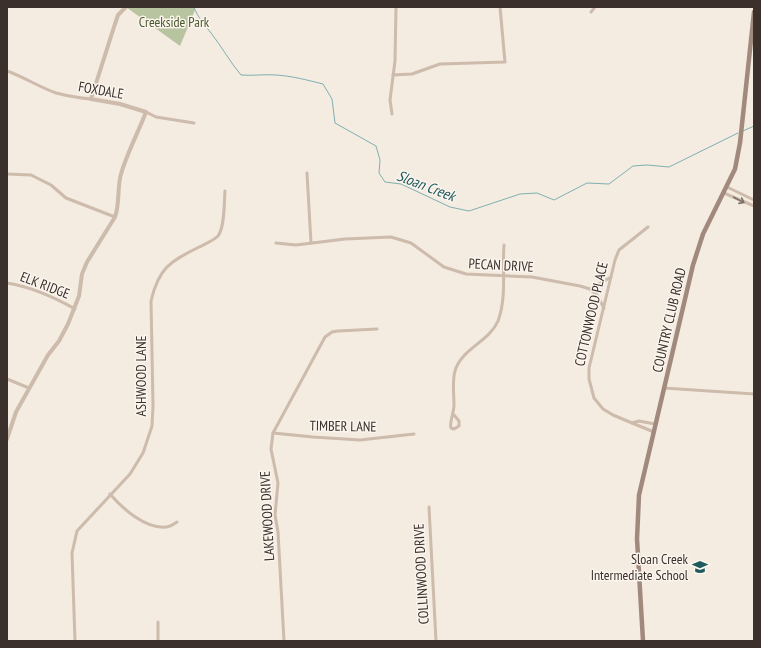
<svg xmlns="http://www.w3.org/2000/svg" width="761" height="648" font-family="'PT Sans Narrow',sans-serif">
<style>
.green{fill:#b8c4a0}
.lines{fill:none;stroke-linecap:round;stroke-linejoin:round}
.stream{stroke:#7fb0b2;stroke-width:1}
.minor{stroke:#cdbbac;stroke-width:3}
.tertiary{stroke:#cdbbac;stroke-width:4}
.secondary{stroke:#a18a7d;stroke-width:4.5}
.oneway{stroke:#7d6f65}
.labels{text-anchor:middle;stroke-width:3;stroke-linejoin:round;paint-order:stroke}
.park-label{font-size:14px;fill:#4a5a2e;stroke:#fbf5ee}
.street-label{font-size:14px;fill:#3b302b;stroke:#fbf5ee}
.poi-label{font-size:14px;fill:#3b302b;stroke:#fbf5ee;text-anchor:end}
.water-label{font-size:15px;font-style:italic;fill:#1f5a5e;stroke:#fbf5ee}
</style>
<rect width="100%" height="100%" fill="#f4ebe1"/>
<polygon class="green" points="126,7 195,7 195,10 180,46"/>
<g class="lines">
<g class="stream">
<path d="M194,7C198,18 204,24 211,33C222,47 230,62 241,75C253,76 264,74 276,75C292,76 307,80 323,84L332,99L335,123L376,146L380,160L379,173L385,182L401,184L450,207L469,211L520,194L537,193L554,200L587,183L609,184L633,166L647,165L669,167L738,133"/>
<polyline points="743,131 754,126"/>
</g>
<g class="minor">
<polyline points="591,12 595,7"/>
<path d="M7,71C24,77 39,87 56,93C68,96 79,98 91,99"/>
<polyline points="393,75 412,74 440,64 505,62 500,7"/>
<polyline points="146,112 156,117 194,123"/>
<polyline points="392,114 390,100 395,61 396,7"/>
<polyline points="307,173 311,243"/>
<polyline points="7,174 31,175 51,185 66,198 115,217"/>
<polyline points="727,187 754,200"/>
<polyline points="724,193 754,206"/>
<polyline points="276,243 296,245 345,239 391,237 411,243 444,267 466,274 532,277 580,286 590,289 597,295 604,308"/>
<path d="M7,283C31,287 54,297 75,309"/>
<polyline points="590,289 611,277"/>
<polyline points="7,379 29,388"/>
<polyline points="664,388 754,394"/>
<path d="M454,415L459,421V426L454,429L451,428C449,423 454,413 454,405C454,394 452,382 455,371C461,349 489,342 498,321C507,297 502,269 504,245"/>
<polyline points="632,423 613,415 603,409 594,398 589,379 589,368 615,260 619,250 648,227"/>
<polyline points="654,432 632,423 639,421 655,424"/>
<polyline points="273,433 313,437 360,440 414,434"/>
<path d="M110,494C122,508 145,529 166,527C169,527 174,524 177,522"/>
<polyline points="429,507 436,641"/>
<path d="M75,641L72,553L77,531L130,474L143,453L152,426L153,406L151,301C159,267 170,262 199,247C205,244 213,241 218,236C225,227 224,202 225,191"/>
<polyline points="158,641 158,622"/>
<polyline points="284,641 278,532 275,515 278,483 271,449 273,433 325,337 332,332 338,331 377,329"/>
</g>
<path class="tertiary" d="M7,439L16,412L48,355L59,341L68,324L79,296L82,274L87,262L115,217C120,203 117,188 121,174C127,153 138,133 146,112L120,104L91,99L114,27L118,15L126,7"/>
<polyline class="secondary" points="643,641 637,539 639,495 693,265 703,234 735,169 740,143 754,12"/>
</g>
<defs><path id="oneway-shaft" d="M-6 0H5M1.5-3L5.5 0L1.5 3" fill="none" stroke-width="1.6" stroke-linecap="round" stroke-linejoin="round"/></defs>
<use class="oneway" href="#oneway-shaft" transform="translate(739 200) rotate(28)"/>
<defs>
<g id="school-bare" transform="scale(1.2)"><path d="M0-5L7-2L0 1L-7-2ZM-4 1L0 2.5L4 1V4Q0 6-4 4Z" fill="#1f5a5e" stroke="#fbf5ee" stroke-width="2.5" paint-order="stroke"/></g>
</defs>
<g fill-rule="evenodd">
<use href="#school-bare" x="700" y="567"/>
</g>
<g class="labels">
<g class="park-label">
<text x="174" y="27">Creekside Park</text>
</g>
<g class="street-label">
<text transform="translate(101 90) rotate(10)" y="5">FOXDALE</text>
<text transform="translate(501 265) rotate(3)" y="5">PECAN DRIVE</text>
<text transform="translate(45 285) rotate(21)" y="5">ELK RIDGE</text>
<text transform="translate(591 314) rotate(-77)" y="5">COTTONWOOD PLACE</text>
<text transform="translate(669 320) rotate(-77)" y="5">COUNTRY CLUB ROAD</text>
<text transform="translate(141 376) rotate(-90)" y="5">ASHWOOD LANE</text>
<text transform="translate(343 426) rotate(1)" y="5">TIMBER LANE</text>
<text transform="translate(267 516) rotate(-93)" y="5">LAKEWOOD DRIVE</text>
<text transform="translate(421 574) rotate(-93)" y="5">COLLINWOOD DRIVE</text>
</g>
<g class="poi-label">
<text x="688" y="564">Sloan Creek<tspan x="688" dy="16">Intermediate School</tspan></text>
</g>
<g class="water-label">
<text transform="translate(426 186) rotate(21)" y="5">Sloan Creek</text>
</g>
</g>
<rect width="761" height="648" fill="none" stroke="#3b302b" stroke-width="16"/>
</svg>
